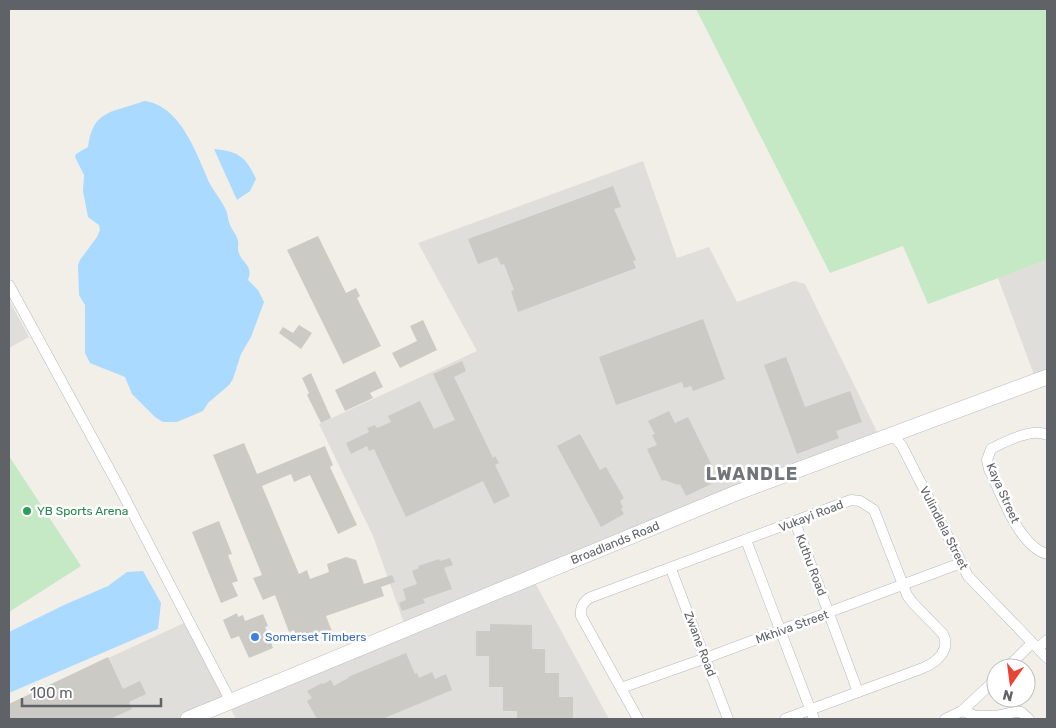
<svg xmlns="http://www.w3.org/2000/svg" width="1056" height="728" font-family="Rubik,sans-serif">
<style>
.industrial{fill:#e0deda}
.green{fill:#c5e8c5}
.water{fill:#aadaff}
.building{fill:#cccac5}
.lines{fill:none;stroke-linecap:round;stroke-linejoin:round}
.minor-casing{stroke:#b5b8bc;stroke-width:11}
.secondary-casing{stroke:#b6babf;stroke-width:16}
.minor{stroke:#fff;stroke-width:10}
.secondary{stroke:#fff;stroke-width:15}
.leisure-dot{fill:#2e9e5b;stroke:#fff;stroke-width:2}
.shop-dot{fill:#3f7fe0;stroke:#fff;stroke-width:2}
.labels{text-anchor:middle;stroke-width:5;stroke-linejoin:round;paint-order:stroke}
.street-label{font-size:12px;fill:#5f6368;stroke:#fff}
.leisure-label{font-size:12px;fill:#27864d;stroke:#fff;text-anchor:start}
.shop-label{font-size:12px;fill:#366cbe;stroke:#fff;text-anchor:start}
.district-label{font-size:18px;font-weight:bold;letter-spacing:1px;fill:#70757a;stroke:#fff}
</style>
<rect width="100%" height="100%" fill="#f1efe8"/>
<g class="industrial">
<polygon points="643,161 677,258 709,247 737,302 794,281 805,284 881,440 533,579 609,719 236,719 227,702 189,719 9,719 9,704 184,623 227,702 406,629 373,536 319,424 477,351 418,243"/>
<polygon points="1047,260 1047,379 1037,383 998,278"/>
<polygon points="9,300 29,337 9,348"/>
</g>
<g class="green">
<polygon points="696,9 1047,9 1047,260 928,304 903,246 830,273"/>
<polygon points="9,456 81,566 9,612"/>
</g>
<g class="water">
<path d="M144,101C181,105 197,155 210,184C215,193 222,201 226,210C228,215 228,220 230,225C232,230 236,234 237,238C239,242 238,246 238,250C241,264 254,264 248,280L258,290L264,302L251,337L241,354L233,379L229,385L208,403L203,411L177,422H163L155,417L132,394L125,377L90,363L85,353V305L79,295L78,265L80,260L97,237L100,230L99,225L88,217L83,191L84,175L75,157L76,154L88,147C93,108 114,113 144,101Z"/>
<path d="M214,149C238,151 246,157 256,179L250,191L237,200Z"/>
<polygon points="143,571 161,603 158,629 9,693 9,632 64,605 108,586 127,572"/>
</g>
<g class="building">
<polygon points="613,186 621,207 614,209 636,260 633,261 636,268 518,312 511,291 514,290 504,264 501,265 497,257 478,264 468,239"/>
<polygon points="318,236 346,293 356,288 360,296 357,298 381,346 343,364 287,250"/>
<polygon points="703,319 725,379 693,391 691,386 684,388 682,382 616,405 599,357"/>
<polygon points="423,320 437,350 400,368 392,353 417,341 410,326"/>
<polygon points="299,325 312,333 301,349 279,333 283,327 293,333"/>
<polygon points="786,357 805,407 850,391 862,422 836,431 839,438 797,454 764,365"/>
<polygon points="462,361 466,371 454,377 493,458 495,456 499,463 495,465 510,496 494,504 483,481 406,517 374,449 369,451 367,446 351,454 346,443 369,432 367,428 375,425 377,428 391,422 388,416 420,401 434,429 455,420 433,374"/>
<polygon points="375,371 383,387 370,393 373,398 345,411 335,390"/>
<polygon points="311,373 331,418 321,423 307,395 309,393 302,378"/>
<polygon points="669,411 675,423 688,417 713,468 705,472 711,484 686,496 680,484 678,485 664,480 662,481 647,449 657,445 652,435 655,434 648,421"/>
<polygon points="580,434 600,470 606,467 624,498 620,501 623,507 621,509 624,514 601,527 557,446"/>
<polygon points="244,443 257,474 325,446 333,465 330,467 357,525 338,534 310,475 294,482 291,474 262,486 299,574 307,570 310,579 329,572 327,564 346,557 356,560 364,584 392,575 395,582 381,587 384,596 326,616 335,639 327,642 323,632 299,642 294,630 289,632 275,595 263,600 253,578 262,575 213,455"/>
<polygon points="219,521 232,554 228,555 238,581 232,583 238,596 221,603 192,532"/>
<polygon points="450,558 453,565 444,568 452,589 423,599 425,603 402,611 399,603 406,600 403,589 417,584 412,571 419,568 418,566 439,559 440,561"/>
<polygon points="237,613 238,617 243,615 245,621 263,614 268,626 265,627 273,648 249,658 239,636 231,639 223,620"/>
<polygon points="490,624 532,625 532,649 545,649 545,673 559,673 559,697 573,697 573,719 517,719 517,711 503,711 503,687 489,687 489,656 476,656 476,631 490,631"/>
<polygon points="406,653 415,674 417,673 419,678 432,672 435,679 446,674 452,690 382,719 317,719 307,701 312,698 307,691 322,683 323,684 331,680 334,686 348,678 348,677"/>
<polygon points="108,657 123,689 140,681 146,694 129,702 132,709 110,719 9,719 9,704"/>
</g>
<g class="lines">
<g class="minor-casing">
<g id="minor">
<polyline points="9,285 118,485 230,700"/>
<polyline points="892,434 902,446 968,576 1047,658"/>
<path d="M1047,435C1034,427 1004,442 991,449L987,460L989,469C1001,493 1019,547 1047,554"/>
<polyline points="795,522 858,692"/>
<polyline points="746,540 814,719"/>
<polyline points="671,569 728,719"/>
<polyline points="1038,648 1047,640"/>
<polyline points="1007,668 1032,643"/>
<polyline points="621,688 706,658 961,563"/>
<polyline points="962,711 976,716 996,716 1015,712 1021,712 1029,719"/>
<path d="M638,719L581,616C580,608 582,604 589,598L851,500L860,501L874,510L907,595L912,602L943,634C951,650 937,662 923,668L785,719"/>
<polyline points="945,719 962,711 996,679"/>
</g>
</g>
<g class="secondary-casing">
<g id="secondary">
<path id="s1" d="M188,719L736,493L1047,377"/>
</g>
</g>
<use href="#minor" class="minor"/>
<use href="#secondary" class="secondary"/>
</g>
<circle class="leisure-dot" cx="27" cy="511" r="5"/>
<circle class="shop-dot" cx="255" cy="637" r="5"/>
<g class="labels">
<g class="street-label">
<text transform="translate(1003 493) rotate(66)" y="4">Kaya Street</text>
<text transform="translate(811 516) rotate(-21)" y="4">Vukayi Road</text>
<text transform="translate(944 528) rotate(63)" y="4">Vulindlela Street</text>
<text dy="4" stroke="none"><textPath href="#s1" startOffset="462">Broadlands Road</textPath></text>
<text transform="translate(811 565) rotate(69)" y="4">Kuthu Road</text>
<text transform="translate(792 627) rotate(-20)" y="4">Mkhiva Street</text>
<text transform="translate(700 644) rotate(69)" y="4">Zwane Road</text>
</g>
<g class="leisure-label">
<text x="37" y="515">YB Sports Arena</text>
</g>
<g class="shop-label">
<text x="265" y="641">Somerset Timbers</text>
</g>
<g class="district-label">
<text x="752" y="480">LWANDLE</text>
</g>
</g>
<rect width="1056" height="728" fill="none" stroke="#5f6368" stroke-width="20"/>
<g transform="translate(1011 683) rotate(194)"><circle r="24" fill="#ffffff" stroke="#bfc1c3"/>
<path d="M0-4L9 19L0 12L-9 19Z" fill="#ea4335"/>
<text y="-8" font-size="14" font-weight="bold" text-anchor="middle" fill="#5f6368">N</text>
</g>
<path d="M22 698v8h139v-8" fill="none" stroke="#5f6368" stroke-width="2.5"/>
<text x="30" y="698" font-size="15" fill="#5f6368" stroke="#ffffff" stroke-width="4" paint-order="stroke">100 m</text>
</svg>
